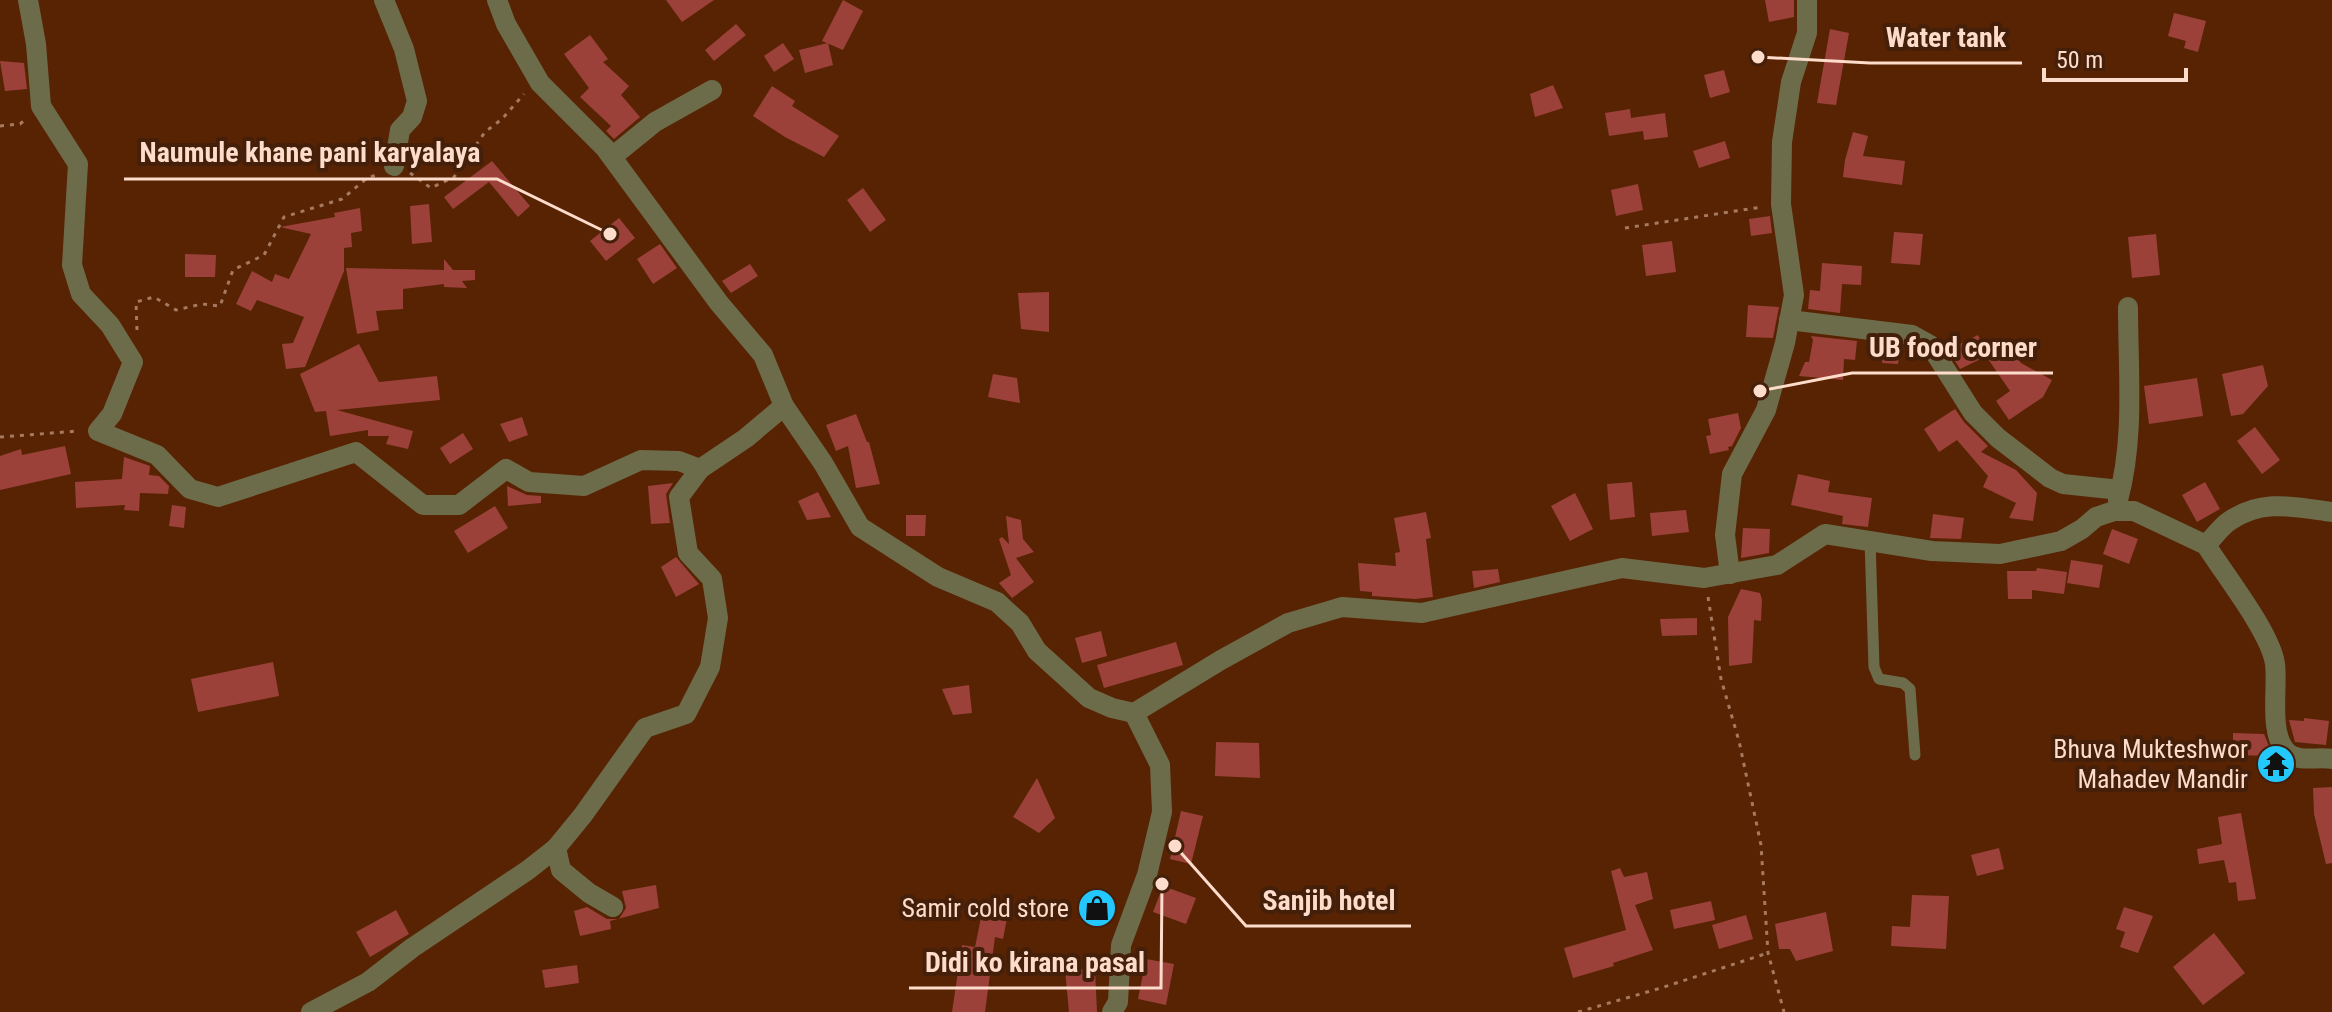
<svg xmlns="http://www.w3.org/2000/svg" width="2332" height="1012" font-family="'Roboto Condensed',sans-serif">
<style>
.building{fill:#9b413a}
.lines{fill:none;stroke-linecap:round;stroke-linejoin:round}
.path{stroke:#a67a61;stroke-width:3;stroke-dasharray:4 6;stroke-linecap:butt}
.service{stroke:#6d6c4a;stroke-width:11}
.minor{stroke:#6d6c4a;stroke-width:20}
.labels{text-anchor:middle;stroke-width:8;stroke-linejoin:round;paint-order:stroke}
.poi-label{font-size:26px;fill:#fedccc;stroke:#441f0a;text-anchor:end}
.leader{fill:none;stroke:#fedccc;stroke-width:3}
.callout-dot{fill:#fedccc;stroke:#441f0a;stroke-width:3}
.callout-label{font-size:28px;text-anchor:middle;font-weight:bold;fill:#fedccc;stroke:#441f0a;stroke-width:8;stroke-linejoin:round;paint-order:stroke}
</style>
<rect width="100%" height="100%" fill="#572303"/>
<g class="building">
<polygon points="666,0 714,0 682,22"/>
<polygon points="843,0 863,11 843,50 822,41"/>
<polygon points="1765,0 1794,0 1794,17 1769,22"/>
<polygon points="2174,13 2206,21 2198,52 2184,48 2186,41 2168,36"/>
<polygon points="736,24 746,35 714,61 705,50"/>
<polygon points="1830,29 1849,33 1836,105 1817,103"/>
<polygon points="590,35 608,59 603,62 629,86 621,95 640,117 614,139 606,131 611,126 580,97 589,88 564,54"/>
<polygon points="783,43 794,59 774,72 764,56"/>
<polygon points="828,43 833,65 805,73 799,50"/>
<polygon points="0,61 24,63 27,89 5,91"/>
<polygon points="1724,70 1730,92 1710,98 1704,75"/>
<polygon points="1553,85 1563,108 1535,117 1530,94"/>
<polygon points="772,86 795,101 792,106 839,136 824,157 785,137 753,116"/>
<polygon points="1630,109 1631,118 1665,113 1668,137 1644,140 1643,131 1609,136 1605,113"/>
<polygon points="1853,132 1868,136 1863,156 1905,161 1902,185 1843,177 1845,160"/>
<polygon points="1725,141 1730,158 1699,168 1693,151"/>
<polygon points="492,161 530,206 518,217 489,182 453,209 444,197"/>
<polygon points="1638,184 1643,210 1616,216 1611,190"/>
<polygon points="863,188 886,220 870,232 847,200"/>
<polygon points="429,204 432,242 412,244 410,206"/>
<polygon points="360,208 362,231 351,233 352,247 344,248 344,271 305,367 286,369 282,344 293,343 304,317 257,300 251,311 236,304 252,271 272,282 275,274 289,279 311,234 280,227 335,217 334,213"/>
<polygon points="1770,216 1772,233 1751,236 1749,219"/>
<polygon points="619,218 635,238 606,261 590,241"/>
<polygon points="1894,232 1923,234 1920,265 1891,263"/>
<polygon points="2156,234 2160,275 2132,278 2128,237"/>
<polygon points="1672,241 1676,272 1646,276 1642,245"/>
<polygon points="660,244 677,268 653,284 637,259"/>
<polygon points="185,254 216,255 215,277 185,277"/>
<polygon points="444,259 453,270 475,270 475,280 462,281 467,288 444,287 444,284 403,289 403,309 376,311 379,330 357,334 346,268 444,270"/>
<polygon points="1822,263 1862,266 1861,285 1842,284 1840,313 1808,309 1810,290 1820,291"/>
<polygon points="750,264 758,276 731,293 722,281"/>
<polygon points="1049,292 1049,332 1021,329 1018,293"/>
<polygon points="1748,305 1779,307 1773,338 1746,337"/>
<polygon points="1978,335 1987,356 1960,369 1948,350"/>
<polygon points="1811,336 1857,341 1855,360 1844,359 1843,380 1799,376 1805,362 1809,362 1813,340"/>
<polygon points="359,344 379,382 437,376 440,400 337,410 413,431 408,449 386,444 389,436 368,436 368,430 330,436 326,411 315,412 300,374"/>
<polygon points="1884,345 1900,347 1898,364 1882,363"/>
<polygon points="2009,345 2021,363 2052,380 2043,397 2009,420 1996,401 2010,391 1988,359"/>
<polygon points="2263,365 2268,386 2243,414 2231,416 2222,374"/>
<polygon points="993,374 1017,378 1020,403 988,397"/>
<polygon points="2197,378 2203,416 2149,424 2144,386"/>
<polygon points="1955,409 1964,422 1988,446 1981,452 2016,470 2037,493 2033,521 2009,518 2016,503 1983,487 1988,476 1957,440 1939,452 1924,429"/>
<polygon points="1738,413 1741,428 1732,446 1728,447 1729,450 1710,454 1706,436 1711,435 1708,419"/>
<polygon points="856,414 867,442 869,442 880,484 856,488 848,446 836,451 826,425"/>
<polygon points="522,417 528,435 509,442 500,424"/>
<polygon points="2255,427 2280,460 2262,474 2237,441"/>
<polygon points="463,433 473,449 450,464 440,448"/>
<polygon points="65,446 71,474 0,490 0,456 21,449 22,455"/>
<polygon points="124,457 150,466 149,475 159,476 169,486 168,494 140,493 139,511 124,510 125,505 76,508 75,482 122,479"/>
<polygon points="1798,474 1830,481 1828,492 1872,498 1868,527 1842,524 1843,516 1791,505"/>
<polygon points="1632,482 1635,517 1610,520 1607,484"/>
<polygon points="2205,482 2220,509 2197,522 2182,495"/>
<polygon points="673,483 666,494 670,523 651,524 648,486"/>
<polygon points="507,486 527,495 541,496 541,503 508,506"/>
<polygon points="818,492 831,517 807,520 798,501"/>
<polygon points="1575,493 1593,529 1570,541 1551,506"/>
<polygon points="172,505 186,507 184,528 169,526"/>
<polygon points="495,506 508,528 468,553 454,531"/>
<polygon points="1686,510 1689,532 1652,536 1650,513"/>
<polygon points="1426,512 1431,538 1426,539 1433,597 1415,599 1372,596 1372,592 1360,591 1358,563 1396,566 1395,553 1400,552 1394,518"/>
<polygon points="1933,514 1964,518 1961,539 1930,538"/>
<polygon points="906,515 926,515 925,536 906,536"/>
<polygon points="1006,516 1021,520 1023,539 1034,552 1016,558 1034,582 1012,598 999,583 1011,575 999,539 1002,537 1009,544"/>
<polygon points="1743,528 1770,529 1769,553 1741,558"/>
<polygon points="2112,529 2138,539 2129,564 2103,554"/>
<polygon points="676,557 699,584 676,597 661,567"/>
<polygon points="2071,560 2103,565 2099,588 2067,583"/>
<polygon points="2037,568 2067,572 2064,594 2032,590 2032,599 2008,599 2007,571 2036,571"/>
<polygon points="1498,569 1500,582 1474,588 1472,571"/>
<polygon points="1741,589 1760,593 1762,600 1761,621 1754,620 1752,663 1729,666 1728,617"/>
<polygon points="1697,618 1697,635 1662,636 1660,619"/>
<polygon points="1101,631 1107,656 1082,663 1075,638"/>
<polygon points="1176,642 1183,665 1104,688 1097,665"/>
<polygon points="273,662 279,696 198,712 191,679"/>
<polygon points="969,685 972,713 953,715 942,689"/>
<polygon points="2304,718 2329,721 2326,745 2295,742 2289,720 2304,721"/>
<polygon points="2233,733 2264,734 2273,756 2233,755"/>
<polygon points="1216,742 1259,743 1260,778 1215,776"/>
<polygon points="1037,778 1055,818 1039,833 1013,817"/>
<polygon points="2332,787 2332,863 2326,864 2314,814 2313,788"/>
<polygon points="1181,811 1203,816 1191,864 1170,859"/>
<polygon points="2241,813 2256,899 2238,901 2236,882 2229,883 2224,860 2199,864 2197,849 2222,844 2218,817"/>
<polygon points="1999,848 2004,869 1977,876 1971,855"/>
<polygon points="1620,868 1624,877 1647,872 1653,899 1635,905 1653,950 1613,963 1614,966 1573,978 1564,948 1626,930 1611,871"/>
<polygon points="656,885 659,908 610,921 611,929 580,936 574,911 587,907 607,919 619,919 626,908 622,891"/>
<polygon points="1163,886 1196,898 1186,924 1153,912"/>
<polygon points="1912,895 1949,896 1946,949 1891,946 1892,926 1910,927"/>
<polygon points="1711,901 1715,920 1674,929 1670,910"/>
<polygon points="2124,907 2153,916 2138,953 2120,947 2125,932 2116,929"/>
<polygon points="983,908 1008,913 1003,939 995,937 985,1012 952,1012 962,945 975,947"/>
<polygon points="396,910 409,934 370,957 356,932"/>
<polygon points="1826,912 1833,951 1796,961 1790,949 1779,949 1775,924"/>
<polygon points="1746,915 1753,939 1719,949 1712,925"/>
<polygon points="2214,933 2245,973 2203,1005 2173,967"/>
<polygon points="1146,959 1174,964 1166,1005 1138,999"/>
<polygon points="577,965 579,983 545,988 542,970"/>
<polygon points="1095,969 1097,1012 1069,1012 1065,970"/>
</g>
<g class="lines">
<g class="path">
<polyline points="0,126 20,124 26,119"/>
<polyline points="410,173 431,188 454,177 485,132 502,119 524,94"/>
<polyline points="1625,228 1762,207"/>
<polyline points="137,330 136,302 154,297 176,310 202,304 220,306 233,270 264,255 284,217 342,199 366,179 378,174"/>
<polyline points="0,437 78,431"/>
<polyline points="1708,597 1721,679 1739,741 1761,845 1768,953 1784,1012"/>
<polyline points="1578,1012 1661,988 1768,953"/>
</g>
<polyline class="service" points="1870,540 1874,667 1879,679 1903,683 1910,689 1915,755"/>
<g class="minor">
<polyline points="28,0 36,44 41,106 78,164 72,265 81,294 110,325 133,362 112,414 98,431 157,455 190,489 218,497 356,452 423,505 459,505 506,469 529,482 584,486 641,460 679,461 700,469 746,438 784,406"/>
<polyline points="384,0 404,49 417,101 412,117 400,130 394,166"/>
<path d="M497,0L506,24L540,83L605,148L719,303L763,355L784,406L823,463L860,527L938,577L997,602L1020,623L1037,651L1089,698L1112,708L1134,713L1221,660L1288,623L1342,607L1422,613L1622,568L1704,578L1777,565L1825,534L1932,551L2000,554L2061,541L2082,529L2096,517L2114,511H2134L2206,545C2213,538 2220,528 2228,522C2261,498 2295,507 2332,512"/>
<polyline points="612,157 655,122 712,90"/>
<polyline points="1789,320 1912,335 1930,345 1973,413 1998,438 2050,478 2063,484 2120,490"/>
<path d="M2118,500C2135,438 2128,371 2128,307"/>
<path d="M2206,545C2224,574 2271,633 2275,664C2278,687 2269,731 2285,750C2296,764 2317,756 2332,759"/>
<polyline points="1730,574 1725,535 1732,474 1766,410 1785,343 1794,295 1781,204 1782,142 1791,82 1807,33 1807,0"/>
<polyline points="613,907 589,893 561,870 556,848 583,815 645,728 686,714 710,667 718,618 712,579 688,553 679,497 700,469"/>
<polyline points="311,1012 368,982 412,948 528,870 556,848"/>
<polyline points="1112,1012 1118,1002 1121,945 1147,875 1162,812 1160,765 1134,713"/>
</g>
</g>
<defs>
<g id="temple-disc" transform="scale(2)"><circle r="9.5" fill="#23c9fe" stroke="#441f0a"/><path d="M0-6L5-2H3V0L6.5 2.5H4V6H1.5V3h-3V6H-4V2.5H-6.5L-3 0V-2H-5Z" fill="#111"/></g>
<g id="shop-disc" transform="scale(2)"><circle r="9.5" fill="#23c9fe" stroke="#441f0a"/><path d="M-5-2.5h2.3a2.7 3.5 0 0 1 5.4 0H5L5.5 6h-11ZM-1.5-2.5h3a1.5 2.3 0 0 0-3 0Z" fill="#111"/></g>
</defs>
<g fill-rule="evenodd">
<use href="#temple-disc" x="2276" y="764"/>
<use href="#shop-disc" x="1097" y="908"/>
</g>
<g class="labels">
<g class="poi-label">
<text x="2248" y="758">Bhuva Mukteshwor<tspan x="2248" dy="30">Mahadev Mandir</tspan></text>
<text x="1069" y="917">Samir cold store</text>
</g>
</g>
<path class="leader" d="M1758 57L1870 63H2022M610 234L497 179H124M1760 391L1852 373H2053M1175 846L1246 926H1411M1162 884L1161 988H909"/>
<g class="callout-dot">
<circle cx="1758" cy="57" r="8"/>
<circle cx="610" cy="234" r="8"/>
<circle cx="1760" cy="391" r="8"/>
<circle cx="1175" cy="846" r="8"/>
<circle cx="1162" cy="884" r="8"/>
</g>
<g class="callout-label">
<text x="1946" y="47">Water tank</text>
<text x="310" y="162">Naumule khane pani karyalaya</text>
<text x="1953" y="357">UB food corner</text>
<text x="1329" y="910">Sanjib hotel</text>
<text x="1035" y="972">Didi ko kirana pasal</text>
</g>
<path d="M2044 68v12h142v-12" fill="none" stroke="#fedccc" stroke-width="4"/>
<text x="2056" y="68" font-size="24" fill="#fedccc" stroke="#441f0a" stroke-width="6" paint-order="stroke">50 m</text>
</svg>
